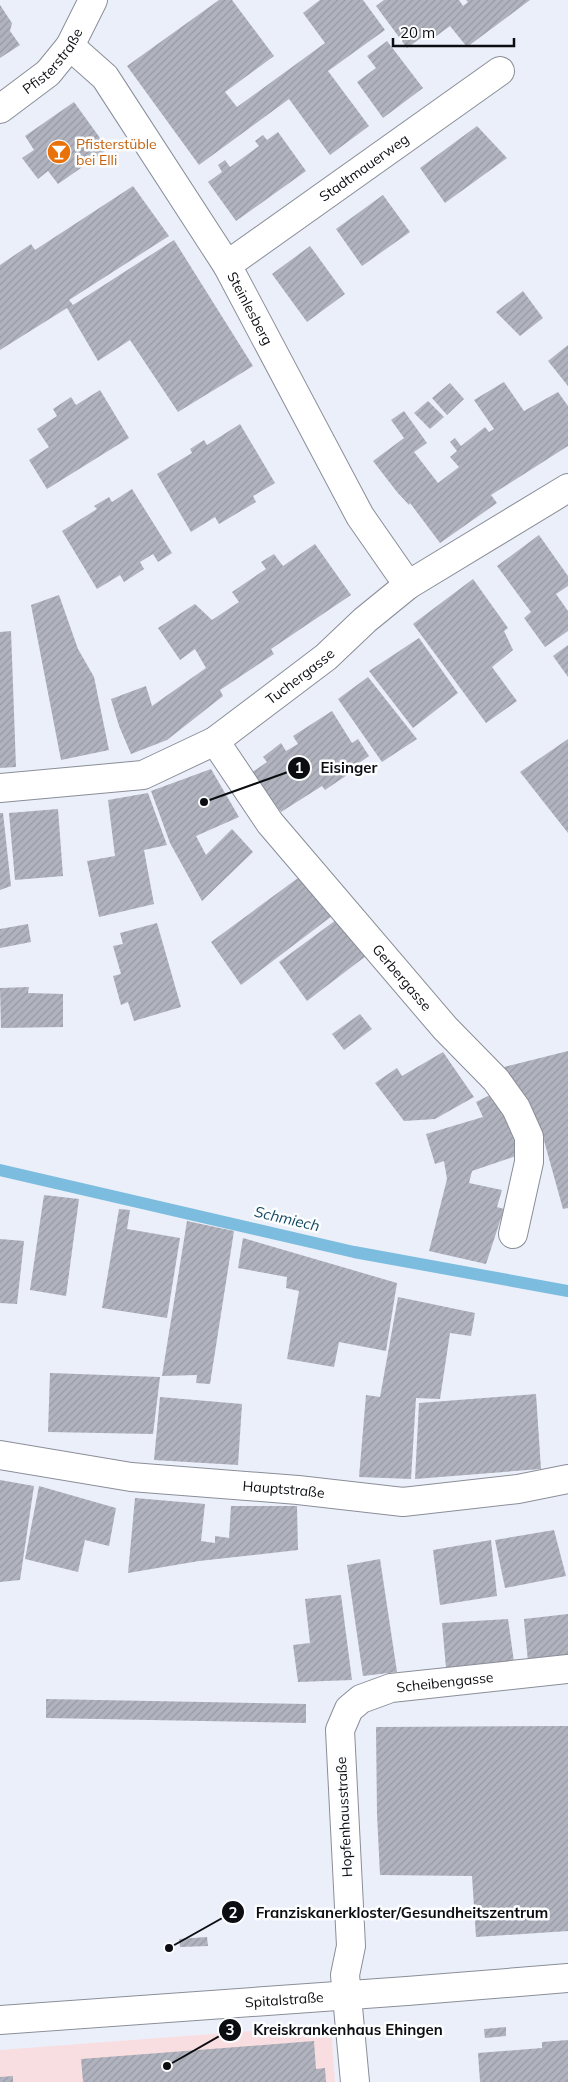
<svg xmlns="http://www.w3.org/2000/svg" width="568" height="2082" font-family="Mulish,sans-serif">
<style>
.medical{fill:#f9dee1}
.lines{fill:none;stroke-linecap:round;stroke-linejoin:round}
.stream{stroke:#7cbddf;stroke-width:12}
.building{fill:url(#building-hatch)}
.minor-casing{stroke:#8a8e98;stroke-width:30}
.minor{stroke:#fff;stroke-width:28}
.labels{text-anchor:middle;stroke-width:5;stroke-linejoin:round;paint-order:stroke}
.street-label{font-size:14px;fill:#0c0d11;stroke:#fcfdff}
.food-label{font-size:14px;fill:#c56008;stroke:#fcfdff;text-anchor:start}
.water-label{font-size:15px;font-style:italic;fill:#134961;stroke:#fcfdff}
.leader{fill:none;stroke:#0c0d11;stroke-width:2}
.callout-dot{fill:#0c0d11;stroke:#fcfdff;stroke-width:2}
.mark-label{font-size:15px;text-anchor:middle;font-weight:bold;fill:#fff}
.callout-label{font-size:15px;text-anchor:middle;font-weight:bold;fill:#0c0d11;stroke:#fcfdff;stroke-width:5;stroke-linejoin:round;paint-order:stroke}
</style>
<defs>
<pattern id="building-hatch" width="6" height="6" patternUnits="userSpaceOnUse" patternTransform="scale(1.25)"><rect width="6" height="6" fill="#b1b4bf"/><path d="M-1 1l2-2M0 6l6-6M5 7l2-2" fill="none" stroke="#979aa3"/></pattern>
</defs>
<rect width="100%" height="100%" fill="#ebeffa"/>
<polygon class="medical" points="331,2025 335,2082 0,2082 0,2050"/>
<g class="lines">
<polyline class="stream" points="0,1170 354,1252 568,1291"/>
</g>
<g class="building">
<polygon points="219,0 232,0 274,56 225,92 237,107 325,43 303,13 320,0 363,0 385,30 328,71 369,126 330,155 289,99 199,165 127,66"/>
<polygon points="384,0 459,0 463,6 468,2 466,0 530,0 467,47 450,26 431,40 426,34 407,48 376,6"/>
<polygon points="0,5 12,23 10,31 20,45 0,58"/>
<polygon points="387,41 423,88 383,118 357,82 376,68 367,56"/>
<polygon points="74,102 108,149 58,184 48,171 38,179 22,158 34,150 25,136"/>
<polygon points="477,126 507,158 445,203 420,168"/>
<polygon points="278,132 306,171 236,221 208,182 222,172 218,165 225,160 230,167 259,146 255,141 263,135 267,140"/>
<polygon points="133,186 169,236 69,300 73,305 174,240 253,366 178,412 130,340 98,361 67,308 0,350 0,265 31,244 35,250"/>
<polygon points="383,195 410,232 362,266 336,229"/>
<polygon points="310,246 345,294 307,322 272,274"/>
<polygon points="523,291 543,318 520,336 496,312"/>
<polygon points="568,345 568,386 548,361"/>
<polygon points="504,382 524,411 558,392 568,406 568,446 491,495 497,503 440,543 410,503 409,505 397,492 373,461 404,438 391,420 404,411 427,443 414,452 438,483 459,467 450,457 457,451 450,442 455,438 461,446 485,427 489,432 494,429 474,400"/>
<polygon points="450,383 464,399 447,415 432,398"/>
<polygon points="100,390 129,438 47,489 29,460 49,447 37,429 57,416 53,409 71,397 76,405"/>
<polygon points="428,401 444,417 430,429 414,413"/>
<polygon points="240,424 275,483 253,496 256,502 219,524 215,517 191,532 157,474 192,453 190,449 204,440 207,445"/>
<polygon points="132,489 172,553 158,562 153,554 140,562 144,569 124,582 120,575 97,589 62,531 97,509 94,506 109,497 112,502"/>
<polygon points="539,535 568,576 568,586 556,594 568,611 568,631 545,647 524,618 531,612 497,566"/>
<polygon points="315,544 351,595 271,649 274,654 220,690 223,696 167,740 131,754 119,726 111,699 146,686 152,706 206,668 195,649 180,660 158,628 195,604 212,620 239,602 232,592 266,569 261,562 274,554 283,566"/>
<polygon points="473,579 508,628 504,631 513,650 492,667 517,701 486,723 413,624"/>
<polygon points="59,595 78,649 94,677 109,750 61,760 31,605"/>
<polygon points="11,631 16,767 0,768 0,632"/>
<polygon points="419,638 458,693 413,728 369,671"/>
<polygon points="568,645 568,677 553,656"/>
<polygon points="368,677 417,739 382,762 338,699"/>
<polygon points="332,711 352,743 358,739 369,756 356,765 359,767 325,790 322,786 281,812 251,773 267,762 263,757 281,743 286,751 298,744 293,736"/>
<polygon points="568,739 568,833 520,772"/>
<polygon points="211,769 239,817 196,836 206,855 232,829 253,852 202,901 170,843 151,791"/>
<polygon points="148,793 167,845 144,850 154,904 99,917 87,861 115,856 108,800"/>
<polygon points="58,809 63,876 15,880 9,813"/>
<polygon points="0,813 3,813 11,886 0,890"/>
<polygon points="298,878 332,916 241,985 211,942"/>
<polygon points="336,920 366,956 307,1001 279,962"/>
<polygon points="157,923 181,1007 134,1021 128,1002 121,1005 113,976 121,974 113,946 123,944 120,933"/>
<polygon points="28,924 31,942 0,948 0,929"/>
<polygon points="29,987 28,993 63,994 63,1027 1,1028 0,988"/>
<polygon points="360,1014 372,1029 344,1050 332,1034"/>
<polygon points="568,1051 568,1208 563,1209 543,1137 504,1067"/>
<polygon points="443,1052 474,1097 435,1119 404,1121 375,1083 397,1068 402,1076"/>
<polygon points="494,1093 504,1111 519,1155 472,1171 469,1183 502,1190 497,1207 504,1209 486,1264 429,1251 447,1179 444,1161 435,1164 426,1134 483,1117 476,1102"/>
<polygon points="44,1195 79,1199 66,1296 30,1290"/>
<polygon points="119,1209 130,1210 127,1229 180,1238 167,1318 102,1308"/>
<polygon points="187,1221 234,1231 210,1384 196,1383 197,1375 162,1376"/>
<polygon points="243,1238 397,1283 386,1351 339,1342 334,1367 287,1359 299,1291 286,1288 287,1277 238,1268"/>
<polygon points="0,1239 24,1241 17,1304 0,1303"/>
<polygon points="398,1297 475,1313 471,1336 450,1333 440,1399 416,1398 411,1479 359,1477 366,1395 380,1397"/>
<polygon points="50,1373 160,1377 153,1434 48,1432"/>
<polygon points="536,1394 541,1469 415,1479 419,1403"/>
<polygon points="160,1397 242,1404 238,1465 154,1460"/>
<polygon points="0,1480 34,1486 20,1580 0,1582"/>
<polygon points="39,1486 116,1508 109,1546 85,1540 78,1572 25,1559"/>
<polygon points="135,1498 205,1504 201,1541 215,1543 215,1536 229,1538 231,1506 297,1506 298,1550 199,1561 128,1573"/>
<polygon points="554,1530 566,1576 505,1588 495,1540"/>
<polygon points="491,1540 497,1596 440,1605 433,1550"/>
<polygon points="380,1559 397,1672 363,1676 347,1565"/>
<polygon points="341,1595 352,1680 298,1682 293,1645 310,1643 305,1599"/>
<polygon points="568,1614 568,1657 528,1662 524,1619"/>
<polygon points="508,1619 514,1662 446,1668 442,1623"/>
<polygon points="46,1699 306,1704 306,1723 46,1718"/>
<polygon points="568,1726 568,1931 476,1937 472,1876 380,1875 377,1814 376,1727"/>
<polygon points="207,1937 208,1946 180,1947 179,1939"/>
<polygon points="506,2027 506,2036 485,2038 484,2029"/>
<polygon points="568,2040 568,2082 480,2082 478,2053 542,2048 542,2042"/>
<polygon points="314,2041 316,2069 325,2068 326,2082 83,2082 81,2059"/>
<polygon points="13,2076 13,2082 0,2082 0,2077"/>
</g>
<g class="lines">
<g class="minor-casing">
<g id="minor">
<path id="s1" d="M70,46L105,77L227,265L360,516L408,585"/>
<path id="s2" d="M0,109L48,73L70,46L93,0"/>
<path id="s3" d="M227,265L500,71"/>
<path id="s4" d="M215,741L270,823L445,1028L496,1080L516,1108L529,1137V1162L513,1234"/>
<path id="s5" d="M0,788L143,775L215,741L326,657L365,620L408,585L568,488"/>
<path id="s6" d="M0,1455L131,1477L298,1490L403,1502L518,1489L568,1479"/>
<path id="s7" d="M0,2020L407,1991L568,1978"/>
<path id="s8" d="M355,2082L345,1975L351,1946L340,1730L349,1709L361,1699L391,1688L568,1669"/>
</g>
</g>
<use href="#minor" class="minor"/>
</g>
<defs>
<g id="bar-disc" transform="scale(1.25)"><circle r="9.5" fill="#e8710a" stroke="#fcfdff"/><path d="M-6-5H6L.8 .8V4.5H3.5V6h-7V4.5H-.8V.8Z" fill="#fff"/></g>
</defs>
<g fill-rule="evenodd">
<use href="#bar-disc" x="59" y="152"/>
</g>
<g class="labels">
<g class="street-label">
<text dy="5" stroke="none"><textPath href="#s2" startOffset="72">Pfisterstraße</textPath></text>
<text dy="5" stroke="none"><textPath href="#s3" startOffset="168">Stadtmauerweg</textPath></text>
<text dy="5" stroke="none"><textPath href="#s1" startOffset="320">Steinlesberg</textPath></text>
<text dy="5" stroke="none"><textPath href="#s5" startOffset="330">Tuchergasse</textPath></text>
<text dy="5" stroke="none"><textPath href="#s4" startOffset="302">Gerbergasse</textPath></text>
<text dy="5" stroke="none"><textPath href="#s6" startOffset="286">Hauptstraße</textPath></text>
<text dy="5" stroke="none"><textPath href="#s8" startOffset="478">Scheibengasse</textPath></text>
<text transform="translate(344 1817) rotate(-93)" y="5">Hopfenhausstraße</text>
<text dy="5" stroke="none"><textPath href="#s7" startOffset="285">Spitalstraße</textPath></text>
</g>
<g class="food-label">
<text x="76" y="149">Pfisterstüble<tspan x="76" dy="16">bei Elli</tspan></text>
</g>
<g class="water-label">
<text transform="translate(287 1219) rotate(13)" y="5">Schmiech</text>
</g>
</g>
<path class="leader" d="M204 802L299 768M169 1948L233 1912M167 2066L230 2030"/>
<g class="callout-dot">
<circle cx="204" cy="802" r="5"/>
<circle cx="169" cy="1948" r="5"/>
<circle cx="167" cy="2066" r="5"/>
<circle cx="299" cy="768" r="12"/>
<circle cx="233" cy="1912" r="12"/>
<circle cx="230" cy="2030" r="12"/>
</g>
<g class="mark-label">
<text x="299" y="773">1</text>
<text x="233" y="1918">2</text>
<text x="230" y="2035">3</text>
</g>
<g class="callout-label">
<text x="349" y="773">Eisinger</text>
<text x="402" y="1918">Franziskanerkloster/Gesundheitszentrum</text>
<text x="348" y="2035">Kreiskrankenhaus Ehingen</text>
</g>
<path d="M393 38v8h121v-8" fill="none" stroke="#0c0d11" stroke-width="2.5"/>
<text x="400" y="38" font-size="15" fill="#0c0d11" stroke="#fcfdff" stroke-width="4" paint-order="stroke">20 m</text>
</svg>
